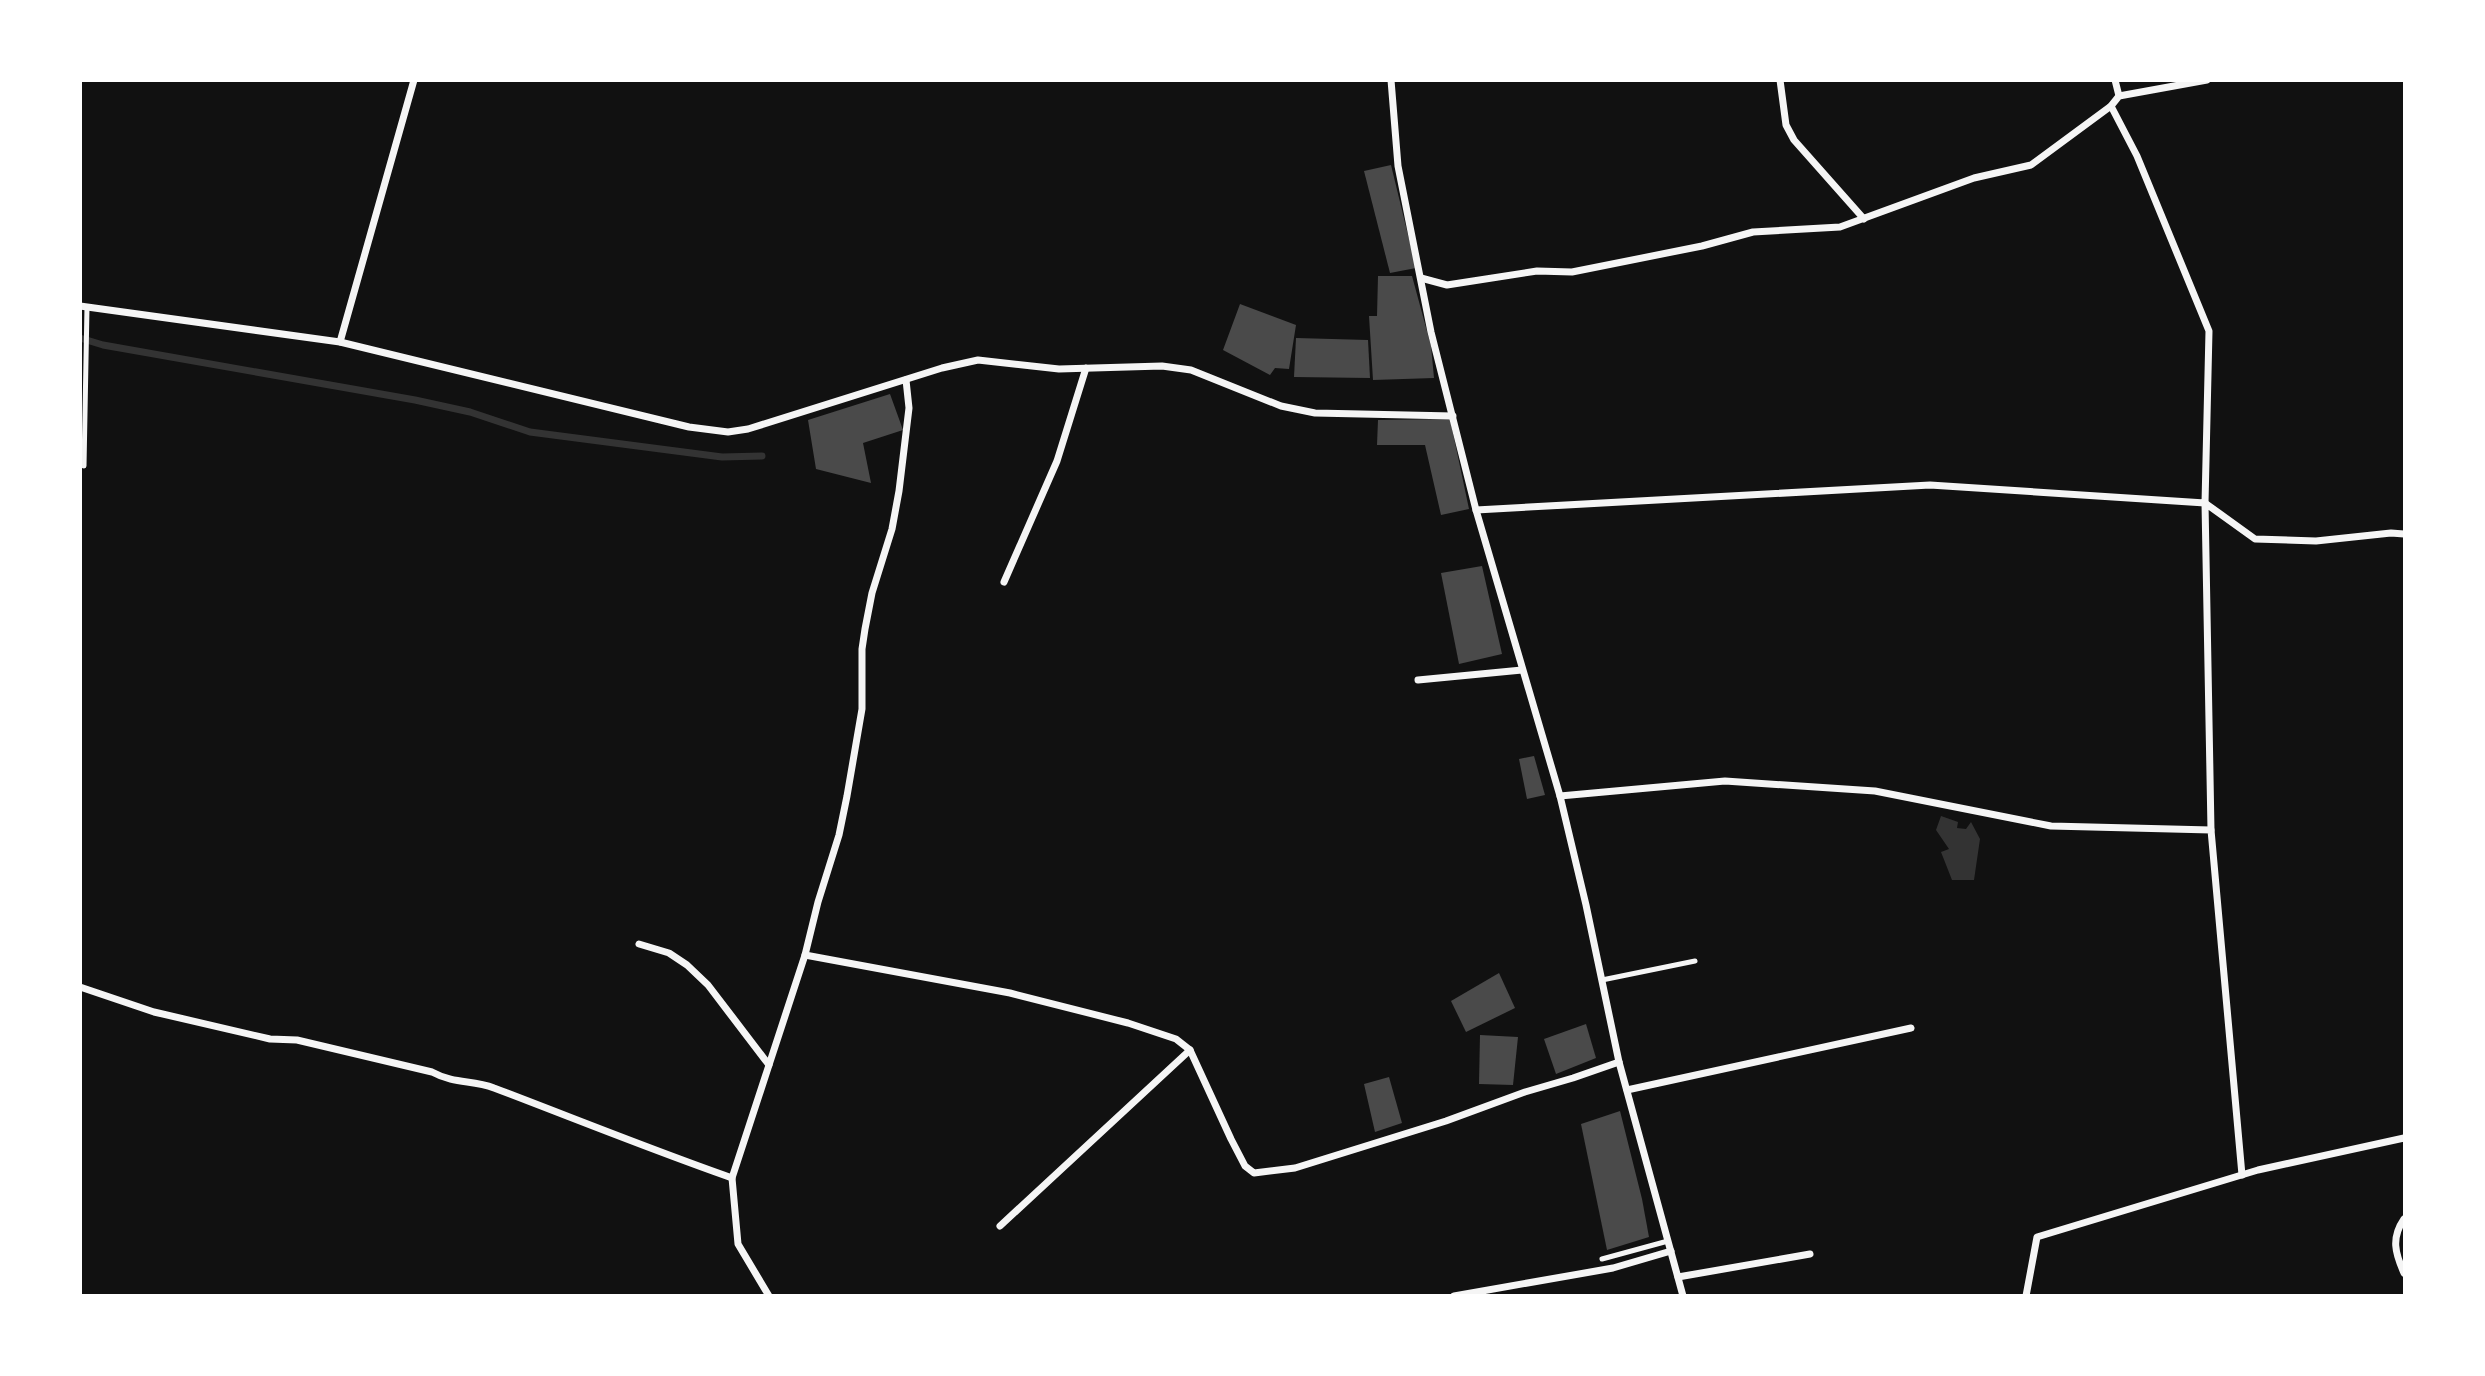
<svg xmlns="http://www.w3.org/2000/svg" width="2485" height="1376" font-family="Helvetica,sans-serif">
<style>
.water{fill:#333}
.lines{fill:none;stroke-linecap:round;stroke-linejoin:round}
.stream{stroke:#333;stroke-width:7}
.building{fill:#4a4a4a}
.service{stroke:#f5f5f5;stroke-width:5}
.minor{stroke:#f5f5f5;stroke-width:7}
</style>
<rect width="100%" height="100%" fill="#111"/>
<polygon class="water" points="1941,816 1958,822 1957,828 1966,829 1971,822 1980,839 1974,880 1952,880 1941,852 1949,849 1936,830"/>
<g class="lines">
<polyline class="stream" points="80,338 103,345 415,400 470,412 530,432 722,457 762,456"/>
</g>
<g class="building">
<polygon points="1391,165 1416,268 1390,273 1364,171"/>
<polygon points="1378,276 1412,276 1431,346 1434,378 1373,380 1369,316 1377,316"/>
<polygon points="1240,304 1296,325 1289,369 1275,368 1270,375 1223,350"/>
<polygon points="1296,338 1368,340 1370,378 1294,377"/>
<polygon points="890,394 903,430 863,443 871,483 816,469 808,420"/>
<polygon points="1450,419 1469,509 1441,515 1425,445 1377,445 1378,420"/>
<polygon points="1482,566 1502,654 1459,664 1441,573"/>
<polygon points="1534,756 1545,795 1527,799 1519,759"/>
<polygon points="1499,973 1515,1008 1466,1032 1451,1001"/>
<polygon points="1586,1024 1596,1058 1556,1074 1544,1039"/>
<polygon points="1480,1035 1518,1037 1513,1085 1479,1084"/>
<polygon points="1389,1077 1402,1123 1375,1132 1364,1084"/>
<polygon points="1620,1111 1642,1199 1649,1237 1607,1250 1581,1124"/>
</g>
<g class="lines">
<g class="service">
<polyline points="84,466 87,307"/>
<polyline points="1602,980 1695,961"/>
<polyline points="1602,1259 1668,1241"/>
</g>
<g class="minor">
<polyline points="1391,80 1398,166 1431,332 1476,510 1560,796 1586,905 1619,1062 1683,1296"/>
<polyline points="1780,80 1786,125 1794,140 1864,219"/>
<polyline points="2115,80 2119,96"/>
<polyline points="1421,278 1447,285 1537,271 1572,272 1702,246 1753,232 1840,227 1974,178 2031,165 2111,106 2119,96 2207,80"/>
<polyline points="80,306 340,342 689,427 728,432 748,429 942,368 978,360 1059,369 1162,366 1191,370 1281,406 1315,413 1453,416"/>
<polyline points="340,342 414,80"/>
<polyline points="1476,510 1930,485 2205,503 2209,331 2137,156 2111,106"/>
<polyline points="1004,582 1057,461 1086,368"/>
<polyline points="1418,680 1522,670"/>
<polyline points="1560,796 1725,781 1875,791 2051,826 2211,830 2242,1175"/>
<polyline points="2211,830 2205,503 2255,539 2316,541 2391,533 2404,534"/>
<polyline points="639,944 669,953 687,965 708,985 769,1065 805,955 818,902 839,835 847,796 862,709 862,649 865,629 872,593 892,529 899,491 909,408 906,380"/>
<polyline points="805,955 1010,993 1128,1023 1176,1039 1190,1050 1231,1139 1245,1166 1254,1173 1295,1168 1446,1121 1525,1092 1573,1078 1619,1062"/>
<path d="M80,987L154,1012L270,1039L297,1040L432,1072C456,1085 472,1079 494,1088C573,1118 652,1150 732,1178L769,1065"/>
<polyline points="1627,1090 1911,1028"/>
<polyline points="732,1178 738,1244 769,1296"/>
<path d="M2404,1219C2391,1238 2395,1253 2404,1273"/>
<polyline points="1000,1226 1190,1050"/>
<polyline points="1678,1277 1810,1254"/>
<polyline points="1454,1296 1613,1268 1671,1251"/>
<polyline points="2026,1296 2037,1237 2258,1170 2404,1138"/>
</g>
</g>
<rect width="2485" height="1376" fill="none" stroke="#ffffff" stroke-width="164"/>
</svg>
